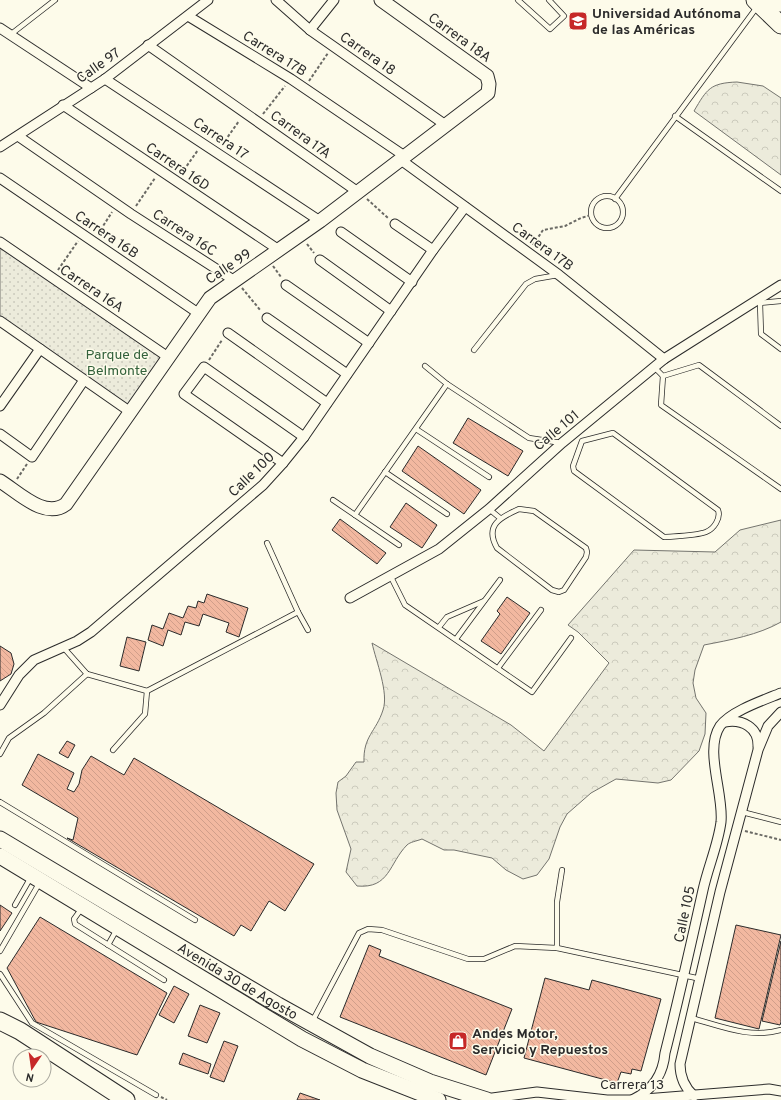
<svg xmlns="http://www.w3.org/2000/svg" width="781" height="1100" font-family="Overpass,sans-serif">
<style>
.grass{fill:url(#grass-dots);stroke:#74746e}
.forest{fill:url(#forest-crowns);stroke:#74746e}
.building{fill:url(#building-back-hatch);stroke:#2b2b2b}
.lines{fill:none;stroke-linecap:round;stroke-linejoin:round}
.lane-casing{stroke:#2b2b2b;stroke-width:6}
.street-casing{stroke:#2b2b2b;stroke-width:11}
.secondary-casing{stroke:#2b2b2b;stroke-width:15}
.primary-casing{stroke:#2b2b2b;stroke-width:17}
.highway-casing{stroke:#2b2b2b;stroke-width:19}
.path{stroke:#6a6964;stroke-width:2;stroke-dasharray:3 2;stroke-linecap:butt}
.lane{stroke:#fdfbea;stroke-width:4.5}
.street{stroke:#fdfbea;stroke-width:9}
.secondary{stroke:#fdfbea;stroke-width:13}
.primary{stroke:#fdfbea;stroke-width:15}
.highway{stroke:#fdfbea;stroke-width:17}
.labels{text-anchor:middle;stroke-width:3;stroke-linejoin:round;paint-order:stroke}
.poi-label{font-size:14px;font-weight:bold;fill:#2b2b2b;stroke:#fdfbea;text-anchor:start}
.street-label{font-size:14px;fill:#2b2b2b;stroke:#fdfbea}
.park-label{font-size:14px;fill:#34623c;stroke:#fdfbea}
</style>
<defs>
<pattern id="grass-dots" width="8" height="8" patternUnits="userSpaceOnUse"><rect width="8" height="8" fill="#ecebdb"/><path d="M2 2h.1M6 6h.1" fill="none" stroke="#cbcabc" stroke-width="1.8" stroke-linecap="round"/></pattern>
<pattern id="forest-crowns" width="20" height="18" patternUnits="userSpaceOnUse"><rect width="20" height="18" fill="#ecebdb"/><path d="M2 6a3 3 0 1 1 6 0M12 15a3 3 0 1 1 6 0" fill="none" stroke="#cbcabc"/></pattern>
<pattern id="building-back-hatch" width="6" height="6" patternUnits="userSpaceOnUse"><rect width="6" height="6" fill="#f2b8a0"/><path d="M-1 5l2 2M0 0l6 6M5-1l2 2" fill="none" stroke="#d09e8a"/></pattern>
</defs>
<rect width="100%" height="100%" fill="#fdfbea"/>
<polygon class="grass" points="0,242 168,357 129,411 0,321"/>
<g class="forest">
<path d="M737,82L763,86L781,98V175L694,111C707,89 710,83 737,82Z"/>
<path d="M781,520V622C758,635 730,640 704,645L695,670L693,683L696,698L706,713L705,734L699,751L671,780L658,783L616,779L591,793L567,814L560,827L549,859L537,875L523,879L506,870L492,858L454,850H444L422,839C417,841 410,842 407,845C389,863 390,889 357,886L346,872L351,849L337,810L336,793L338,782L346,776L356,762H364C363,736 376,732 383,710C389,693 376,661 372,643L511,725L544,751L609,663L578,632L568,625L634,550L715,552L740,530Z"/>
</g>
<g class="building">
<polygon points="468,418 523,451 508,476 453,443"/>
<polygon points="418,446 481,490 464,514 402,471"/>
<polygon points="406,503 437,525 422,548 390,527"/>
<polygon points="340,519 386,553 377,564 332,530"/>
<polygon points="207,594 248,608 239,637 226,632 229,623 203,614 199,626 185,622 181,635 168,630 163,646 148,640 152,625 163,629 169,613 183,618 188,606 196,608 198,601 204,603"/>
<polygon points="507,597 530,613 501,654 481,641 500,614 497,611"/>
<polygon points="127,637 146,642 139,671 120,666"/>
<polygon points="0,646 11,653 14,664 11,674 0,681"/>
<polygon points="67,741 75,745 68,758 59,753"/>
<polygon points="38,754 74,773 67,789 74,792 79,784 82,770 91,756 124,775 134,758 314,864 285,911 269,901 251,931 241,925 234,936 67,838 73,840 78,818 22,785"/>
<polygon points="0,905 12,913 0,931"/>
<polygon points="40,917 167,993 137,1055 36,1022 7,968"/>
<polygon points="736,925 781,935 759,1029 715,1018"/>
<polygon points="781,941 781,1022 780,1025 762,1021"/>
<polygon points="369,945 381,950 379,956 512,1009 486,1075 340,1017"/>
<polygon points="545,978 589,990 592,980 661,999 641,1071 632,1069 631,1074 621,1072 617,1083 524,1058"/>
<polygon points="174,986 189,994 174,1023 159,1015"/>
<polygon points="200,1005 220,1013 207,1043 188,1036"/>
<polygon points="224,1041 238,1046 224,1082 210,1077"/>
<polygon points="183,1053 211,1064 208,1074 179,1064"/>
<polygon points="300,1093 320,1100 297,1100"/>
</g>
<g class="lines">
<g class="lane-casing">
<g id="lane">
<polyline points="518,0 550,29 564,16 549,0"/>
<polyline points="10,35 55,0"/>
<polyline points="675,116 781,191"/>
<circle cx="607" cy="212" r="16"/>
<polyline points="615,199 757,7"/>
<polyline points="757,300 760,303 761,334 781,349"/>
<polyline points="760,303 781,301"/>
<polyline points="474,350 526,284 535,279 558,275"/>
<polyline points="425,366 447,384 529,438 562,443"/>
<polyline points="654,367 663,376 699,365 781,426"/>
<polyline points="663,376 661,405 781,489"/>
<polyline points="416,429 489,477"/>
<path d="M613,433L718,510C721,518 714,529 706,532C695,536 676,536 664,537L574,471L573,466L582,441Z"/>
<polyline points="385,472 447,514"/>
<polyline points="333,500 399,545"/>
<polyline points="489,509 500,518"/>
<path d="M519,509L534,511L586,548L587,552L586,557L564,590L559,592L552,590L497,548C484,525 501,517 519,509Z"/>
<polyline points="355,515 447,384"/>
<polyline points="267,543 298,612 308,630"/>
<polyline points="391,577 405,605 532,692 571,638"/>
<polyline points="439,627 447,617 484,601"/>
<polyline points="456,639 500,580"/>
<polyline points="63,647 87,674 147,691 298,612"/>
<polyline points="498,668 541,610"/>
<polyline points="113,750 145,714 147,691"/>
<polyline points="0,754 9,738 44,713 87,674"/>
<polyline points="0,802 195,920"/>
<polyline points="742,812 781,822"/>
<polyline points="15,905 31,877"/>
<polyline points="82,908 74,919 75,924 164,980"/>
<polyline points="108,945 117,929"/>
<polyline points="557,948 557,902 562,870"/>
<polyline points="0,951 40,882"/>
<polyline points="0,974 32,1023 156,1095"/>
<path d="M691,1018C721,1026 750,1039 781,1030"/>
<polyline points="312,1022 359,933 368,929 382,930 468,959 484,959 515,946 557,948 701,979"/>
</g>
</g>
<g class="street-casing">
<g id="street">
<polyline points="276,0 310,30 447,126"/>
<polyline points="188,16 291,79 406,157"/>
<polyline points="0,28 91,88"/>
<polyline points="310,30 334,0"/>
<polyline points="148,45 358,192"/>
<polyline points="105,79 320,221"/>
<polyline points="63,105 279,250"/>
<polyline points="18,136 131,214 235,281"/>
<polyline points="0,147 105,79 208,0"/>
<polyline points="401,160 559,275 664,359"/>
<polyline points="0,178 198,313"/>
<polyline points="395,224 433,250"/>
<polyline points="341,232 412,282"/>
<polyline points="0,242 168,357"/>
<polyline points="320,260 391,311"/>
<polyline points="286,285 369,343"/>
<polyline points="267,318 347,374"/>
<polyline points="0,321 129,411"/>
<polyline points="228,333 327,403"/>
<polyline points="0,406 40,349"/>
<polyline points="0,434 32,457 84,380"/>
<polyline points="283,463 184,394 204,367 304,437"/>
<polyline points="350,598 439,549 489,509 562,443 664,359 781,285"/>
<polyline points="0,705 19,675 34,660 77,641 91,632 263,485 283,463 304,437 433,250 465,207"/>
<path d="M725,722C742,719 759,727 758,747"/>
<path d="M694,1096C684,1087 680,1077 680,1064L720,892L758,750L768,726L781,712"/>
<polyline points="485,1099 537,1092 607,1100 632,1100 769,1089 781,1091"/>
<path d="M632,1100C653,1090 663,1075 665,1053C679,998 691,944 703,890C708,867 718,845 721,822C724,794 704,750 720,726C731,711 764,700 781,693"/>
</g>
</g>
<g class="secondary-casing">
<path id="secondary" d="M0,481C18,492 45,520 66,504L210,298L320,221L488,93L489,84L487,76L381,0"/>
</g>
<g class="primary-casing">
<g id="primary">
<path id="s1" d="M0,839L278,1005L370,1056L430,1082L487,1100"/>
<polyline points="0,856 302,1039 362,1070 438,1100"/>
</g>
</g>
<g class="highway-casing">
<g id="highway">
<polyline points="755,0 781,25"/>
<polyline points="759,4 781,3"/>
<polyline points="0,1021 20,1031 126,1100"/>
</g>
</g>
<g class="path">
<polyline points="309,81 328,53"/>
<polyline points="263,114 285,86"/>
<polyline points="222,145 239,121"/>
<polyline points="181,174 198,150"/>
<polyline points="367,199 388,218"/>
<polyline points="136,206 155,178"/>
<polyline points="98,234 112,212"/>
<polyline points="307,244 314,253"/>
<polyline points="533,245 543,230 565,226 581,218 591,215"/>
<polyline points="273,266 281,277"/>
<polyline points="58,270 78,241"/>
<polyline points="242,288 261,311"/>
<polyline points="209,360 222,340"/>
<polyline points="17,479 27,464"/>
<polyline points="745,831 781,840"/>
<polyline points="161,1097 167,1100"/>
</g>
<use href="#lane" class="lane"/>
<use href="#street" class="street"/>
<use href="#secondary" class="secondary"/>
<use href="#primary" class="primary"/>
<use href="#highway" class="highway"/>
</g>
<defs>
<g id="university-square" transform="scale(1)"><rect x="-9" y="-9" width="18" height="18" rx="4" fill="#c62828" stroke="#fdfbea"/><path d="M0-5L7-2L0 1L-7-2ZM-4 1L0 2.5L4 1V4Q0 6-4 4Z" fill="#fff"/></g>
<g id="shop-square" transform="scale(1)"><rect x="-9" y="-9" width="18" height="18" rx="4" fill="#c62828" stroke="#fdfbea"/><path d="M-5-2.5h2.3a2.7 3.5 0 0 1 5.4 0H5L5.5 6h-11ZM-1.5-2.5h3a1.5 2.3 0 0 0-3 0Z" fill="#fff"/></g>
</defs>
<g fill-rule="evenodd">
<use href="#university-square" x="578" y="21"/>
<use href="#shop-square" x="458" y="1041"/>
</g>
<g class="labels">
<g class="poi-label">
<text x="592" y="18">Universidad Autónoma<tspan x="592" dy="16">de las Américas</tspan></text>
<text x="472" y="1038">Andes Motor,<tspan x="472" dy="16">Servicio y Repuestos</tspan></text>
</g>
<g class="street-label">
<text transform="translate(460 37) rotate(36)" y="5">Carrera 18A</text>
<text transform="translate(275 53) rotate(32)" y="5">Carrera 17B</text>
<text transform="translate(368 53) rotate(35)" y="5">Carrera 18</text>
<text transform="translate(98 65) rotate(-35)" y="5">Calle 97</text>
<text transform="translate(301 134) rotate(36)" y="5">Carrera 17A</text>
<text transform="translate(221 138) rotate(34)" y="5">Carrera 17</text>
<text transform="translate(178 166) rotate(34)" y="5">Carrera 16D</text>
<text transform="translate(185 232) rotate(33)" y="5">Carrera 16C</text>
<text transform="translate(107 234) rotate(34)" y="5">Carrera 16B</text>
<text transform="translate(543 246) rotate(36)" y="5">Carrera 17B</text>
<text transform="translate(228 266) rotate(-34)" y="5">Calle 99</text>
<text transform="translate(92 288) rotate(34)" y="5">Carrera 16A</text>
<text transform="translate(556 430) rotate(-40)" y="5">Calle 101</text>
<text transform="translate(251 474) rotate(-44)" y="5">Calle 100</text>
<text transform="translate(684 914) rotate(-78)" y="5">Calle 105</text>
<text dy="5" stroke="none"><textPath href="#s1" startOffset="277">Avenida 30 de Agosto</textPath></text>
<text x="632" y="1089">Carrera 13</text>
</g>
<g class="park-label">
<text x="117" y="359">Parque de<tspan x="117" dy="16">Belmonte</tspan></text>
</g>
</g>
<g transform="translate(32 1068) rotate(193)"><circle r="19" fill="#fdfbea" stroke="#a9a89e"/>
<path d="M0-3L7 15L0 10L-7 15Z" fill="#c62828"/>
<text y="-6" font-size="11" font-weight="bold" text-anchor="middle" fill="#2b2b2b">N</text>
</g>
</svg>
